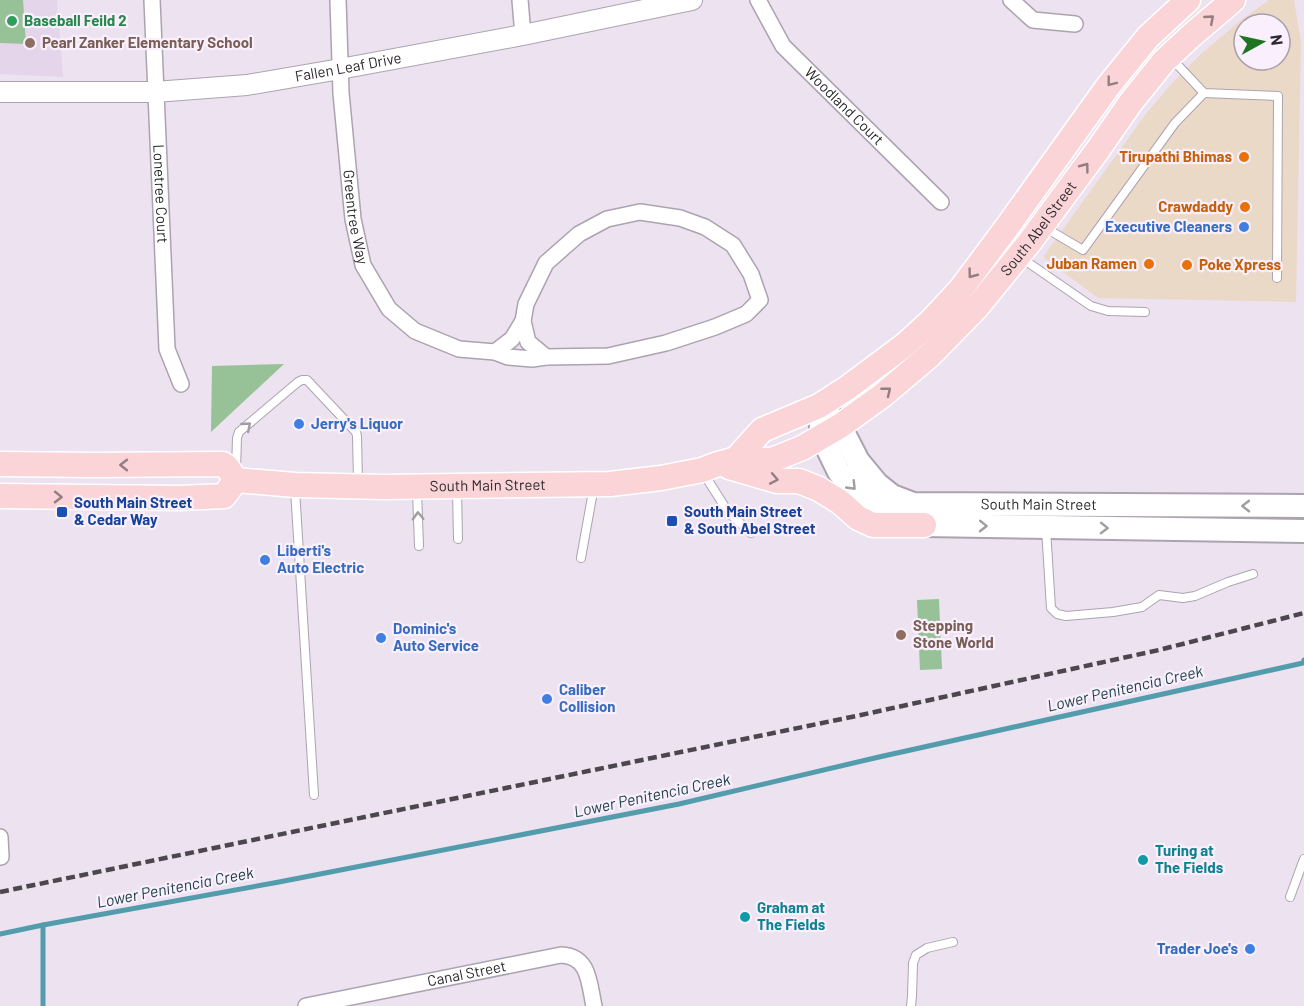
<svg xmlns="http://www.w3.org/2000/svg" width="1304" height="1006" font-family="Barlow,sans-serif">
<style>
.commercial{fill:#ebd9c8;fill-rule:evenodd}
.built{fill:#e4d5ea}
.green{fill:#97c297}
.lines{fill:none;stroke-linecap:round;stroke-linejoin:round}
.stream{stroke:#529cac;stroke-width:5}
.service-casing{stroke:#ada3b0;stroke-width:10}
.minor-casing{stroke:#ada3b0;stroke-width:18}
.tertiary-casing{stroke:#ada3b0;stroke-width:22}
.secondary-casing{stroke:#ada3b0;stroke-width:26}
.primary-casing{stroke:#fff;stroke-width:27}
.service{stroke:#fff;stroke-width:8}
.minor{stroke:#fff;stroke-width:15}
.tertiary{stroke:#fff;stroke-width:20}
.secondary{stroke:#fff;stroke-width:22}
.primary{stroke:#fad4d7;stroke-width:24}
.rail{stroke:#4c474e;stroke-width:4.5;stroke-dasharray:9 4.5;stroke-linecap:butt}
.oneway{stroke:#937e82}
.oneway2{stroke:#a09ea0}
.leisure-dot{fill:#2e9e5b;stroke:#faeffd;stroke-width:2}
.education-dot{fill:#8d6e63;stroke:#faeffd;stroke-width:2}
.food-dot{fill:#e8710a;stroke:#faeffd;stroke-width:2}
.shop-dot{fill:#3f7fe0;stroke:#faeffd;stroke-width:2}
.transit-dot{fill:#1a4fb4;stroke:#faeffd;stroke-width:2}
.culture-dot{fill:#0f9aa8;stroke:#faeffd;stroke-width:2}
.labels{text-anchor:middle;stroke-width:4.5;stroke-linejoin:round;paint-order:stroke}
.leisure-label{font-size:15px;font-weight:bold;fill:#27864d;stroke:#faeffd;text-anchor:start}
.education-label{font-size:15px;font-weight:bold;fill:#785e54;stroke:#faeffd;text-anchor:start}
.street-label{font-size:15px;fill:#2c282d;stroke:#faeffd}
.food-label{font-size:15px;font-weight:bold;fill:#c56008;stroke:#faeffd;text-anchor:end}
.shop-label{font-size:15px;font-weight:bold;fill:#366cbe;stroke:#faeffd;text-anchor:start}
.transit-label{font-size:15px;font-weight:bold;fill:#164399;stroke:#faeffd;text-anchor:start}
.culture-label{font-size:15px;font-weight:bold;fill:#0d838f;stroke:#faeffd;text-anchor:start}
.water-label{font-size:16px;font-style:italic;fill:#1e4249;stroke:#faeffd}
</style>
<rect width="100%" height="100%" fill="#ece2f0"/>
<path class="commercial" d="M1269,0H1294L1301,42L1296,302L1098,298L1043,257L1148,111L1174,81L1200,55L1241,20ZM1244,24H1280V60H1244Z"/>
<polygon class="built" points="0,0 57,0 63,77 0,74"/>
<g class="green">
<polygon points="0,0 23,0 26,44 0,43"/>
<polygon points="284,364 211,432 212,366"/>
<polygon points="939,599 942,669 920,670 917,600"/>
</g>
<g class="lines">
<g class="stream">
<polyline points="43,925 43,1006"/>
<polyline points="0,934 43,925 279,882 679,804 879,757 1303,663 1304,660"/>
</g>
<g class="service-casing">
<g id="service">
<polyline points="1172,59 1204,93 1278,96 1277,278"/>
<polyline points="1044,227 1083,250 1175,123 1204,93"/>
<polyline points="1020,257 1091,306 1108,311 1145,312"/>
<polyline points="236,469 237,438 239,432 298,382 302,380 307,380 356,432 357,436 358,482"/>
<polyline points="704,474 728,512 751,533"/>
<polyline points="295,489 314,795"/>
<polyline points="457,490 458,539"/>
<polyline points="417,491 419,546"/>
<polyline points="1046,529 1051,608 1057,614 1066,616 1113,612 1142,607 1159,595 1183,598 1195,596 1228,582 1253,574"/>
<polyline points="581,558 594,486"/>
<polyline points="1290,897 1304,859"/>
<polyline points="911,1006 912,996 913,963 916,955 927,948 953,942"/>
</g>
</g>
<g class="minor-casing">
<g id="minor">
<path id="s1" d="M152,0L167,349L181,384"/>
<path id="s2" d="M338,0L341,93L353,219L363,265L389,309L415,331L459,349L495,352L508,357L532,359L546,357"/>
<polyline points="520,0 523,35"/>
<path id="s3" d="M758,0L783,46L941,202"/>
<polyline points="1011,0 1033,20 1075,24"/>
<polygon points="640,212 680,218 705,227 733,245 751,274 760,300 746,314 715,327 666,343 608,356 546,357 528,342 523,321 526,304 546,263 579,234 607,219"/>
<polyline points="495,352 512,339 523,321"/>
<polyline points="0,837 1,857 0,857"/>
<path id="s4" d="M306,1006L561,955C590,956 589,984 594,1006"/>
</g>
</g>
<g class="tertiary-casing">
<g id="tertiary">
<path id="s5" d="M0,92H155L247,85L340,69L523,35L692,0"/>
</g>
</g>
<g class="secondary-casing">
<g id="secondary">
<polyline points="819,406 822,437 839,472 867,502 888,514 924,525 1304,531"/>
<path id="s6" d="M827,413L840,426L858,461L877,484L892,496L913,504L1304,506"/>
</g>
</g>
<g class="primary-casing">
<g id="primary">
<polyline points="736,459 762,430 819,406 847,388 906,344 932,320 960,290 1007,227 1109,85 1148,37 1188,0"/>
<polyline points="0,464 94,465 223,464 227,467 236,480"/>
<polyline points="729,467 777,481 799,481 819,489 840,502 858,518 873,525 924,525"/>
<path id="s7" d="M236,480L295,485L384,487L610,484L661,478L702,470L718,464L736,459L772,460L802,448L840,426L883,395L929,356L977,307L1029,243L1097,151L1131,102L1164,61L1192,35L1233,0"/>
<polyline points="0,496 179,498 224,496 236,480"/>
</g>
</g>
<use href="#service" class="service"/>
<use href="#minor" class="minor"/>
<use href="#tertiary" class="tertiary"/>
<use href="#secondary" class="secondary"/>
<use href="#primary" class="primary"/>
<polyline class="rail" points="0,892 861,715 1159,650 1304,613"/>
</g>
<defs><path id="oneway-chevron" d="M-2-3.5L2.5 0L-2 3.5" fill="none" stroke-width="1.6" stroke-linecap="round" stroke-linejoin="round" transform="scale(1.5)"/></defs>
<g class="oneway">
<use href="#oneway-chevron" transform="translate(1210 19) rotate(-41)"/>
<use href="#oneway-chevron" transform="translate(1111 82) rotate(128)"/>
<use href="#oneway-chevron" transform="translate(1085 167) rotate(-53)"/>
<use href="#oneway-chevron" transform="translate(972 274) rotate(127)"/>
<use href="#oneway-chevron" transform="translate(887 391) rotate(-39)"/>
<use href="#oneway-chevron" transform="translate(124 465) rotate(180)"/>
<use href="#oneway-chevron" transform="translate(774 479) rotate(11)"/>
<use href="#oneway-chevron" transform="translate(58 497) rotate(1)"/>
</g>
<g class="oneway2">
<use href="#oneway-chevron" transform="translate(247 426) rotate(-41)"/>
<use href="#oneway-chevron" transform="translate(852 486) rotate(46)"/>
<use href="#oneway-chevron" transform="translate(1246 506) rotate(-180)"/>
<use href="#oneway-chevron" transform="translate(418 516) rotate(-92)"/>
<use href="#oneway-chevron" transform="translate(983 526) rotate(1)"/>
<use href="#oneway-chevron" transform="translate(1104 528) rotate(1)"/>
</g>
<circle class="leisure-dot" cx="12" cy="21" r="6"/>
<g class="education-dot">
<circle cx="30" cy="43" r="6"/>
<circle cx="901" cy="635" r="6"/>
</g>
<g class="food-dot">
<circle cx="1244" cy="157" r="6"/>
<circle cx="1245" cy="207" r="6"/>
<circle cx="1149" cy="264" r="6"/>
<circle cx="1187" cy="265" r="6"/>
</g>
<g class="shop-dot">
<circle cx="1244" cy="227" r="6"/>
<circle cx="299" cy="424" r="6"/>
<circle cx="265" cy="560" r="6"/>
<circle cx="381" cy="638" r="6"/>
<circle cx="547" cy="699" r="6"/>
<circle cx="1250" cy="949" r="6"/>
</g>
<g class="transit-dot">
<rect x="56" y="506" width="12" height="12" rx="3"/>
<rect x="666" y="515" width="12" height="12" rx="3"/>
</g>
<g class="culture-dot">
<circle cx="1143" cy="860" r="6"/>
<circle cx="745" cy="917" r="6"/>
</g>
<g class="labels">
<g class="leisure-label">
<text x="24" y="26">Baseball Feild 2</text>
</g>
<g class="education-label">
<text x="42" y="48">Pearl Zanker Elementary School</text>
<text x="913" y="631">Stepping<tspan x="913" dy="17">Stone World</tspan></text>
</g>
<g class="street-label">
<text dy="5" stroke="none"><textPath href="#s5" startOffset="350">Fallen Leaf Drive</textPath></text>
<text dy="5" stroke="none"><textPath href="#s3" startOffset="138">Woodland Court</textPath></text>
<text dy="5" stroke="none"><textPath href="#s1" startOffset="194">Lonetree Court</textPath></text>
<text dy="5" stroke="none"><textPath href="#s2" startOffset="218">Greentree Way</textPath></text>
<text dy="5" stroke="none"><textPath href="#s7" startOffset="897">South Abel Street</textPath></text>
<text dy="5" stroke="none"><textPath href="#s7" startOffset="252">South Main Street</textPath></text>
<text dy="5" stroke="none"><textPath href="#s6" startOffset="255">South Main Street</textPath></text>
<text dy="5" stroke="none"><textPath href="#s4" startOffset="164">Canal Street</textPath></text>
</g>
<g class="food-label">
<text x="1232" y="162">Tirupathi Bhimas</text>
<text x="1233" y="212">Crawdaddy</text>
<text x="1137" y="269">Juban Ramen</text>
<text x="1199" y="270" text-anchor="start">Poke Xpress</text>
</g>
<g class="shop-label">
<text x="1232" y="232" text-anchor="end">Executive Cleaners</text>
<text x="311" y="429">Jerry's Liquor</text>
<text x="277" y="556">Liberti's<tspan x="277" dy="17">Auto Electric</tspan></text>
<text x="393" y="634">Dominic's<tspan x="393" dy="17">Auto Service</tspan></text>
<text x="559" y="695">Caliber<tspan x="559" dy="17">Collision</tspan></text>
<text x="1238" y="954" text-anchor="end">Trader Joe's</text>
</g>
<g class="transit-label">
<text x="74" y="508">South Main Street<tspan x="74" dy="17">&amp; Cedar Way</tspan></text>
<text x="684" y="517">South Main Street<tspan x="684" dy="17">&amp; South Abel Street</tspan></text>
</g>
<g class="culture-label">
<text x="1155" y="856">Turing at<tspan x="1155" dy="17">The Fields</tspan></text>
<text x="757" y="913">Graham at<tspan x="757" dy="17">The Fields</tspan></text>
</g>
<g class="water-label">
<text transform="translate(1125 688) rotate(-13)" y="6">Lower Penitencia Creek</text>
<text transform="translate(652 795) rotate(-12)" y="6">Lower Penitencia Creek</text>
<text transform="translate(175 887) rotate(-11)" y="6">Lower Penitencia Creek</text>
</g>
</g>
<g transform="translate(1262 42) rotate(82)"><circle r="28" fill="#faeffd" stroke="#a89faa" stroke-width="1.5"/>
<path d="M0-4.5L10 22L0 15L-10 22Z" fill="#1d7522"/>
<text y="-9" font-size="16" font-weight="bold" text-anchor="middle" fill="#2c282d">N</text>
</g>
</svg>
